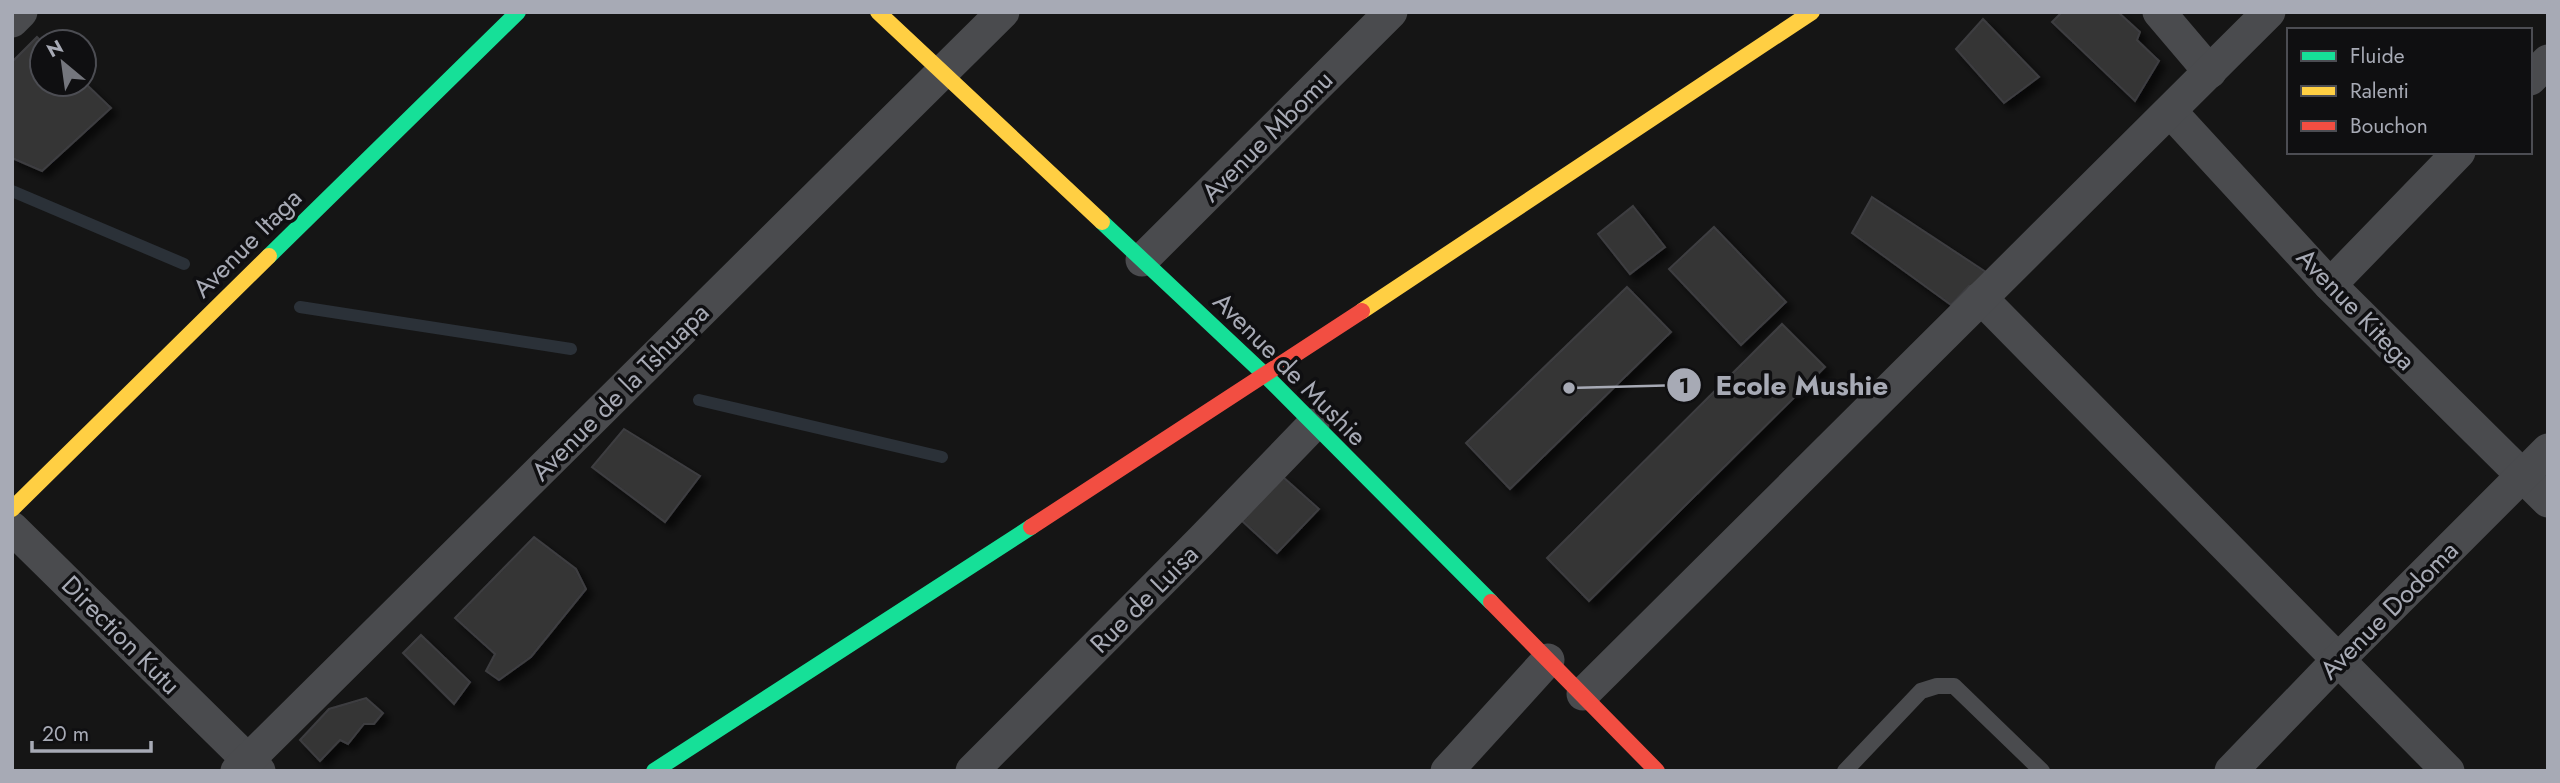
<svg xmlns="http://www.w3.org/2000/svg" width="2560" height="783" font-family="Jost,sans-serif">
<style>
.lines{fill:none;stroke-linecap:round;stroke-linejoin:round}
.stream{stroke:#2b3138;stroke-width:12}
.building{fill:#343436;stroke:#3e3e41;stroke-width:2;filter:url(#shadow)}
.lane{stroke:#4a4b4e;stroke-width:16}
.street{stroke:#4a4b4e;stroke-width:33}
.fast{stroke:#16e098;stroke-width:16}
.slow{stroke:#ffcf43;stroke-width:16}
.jam{stroke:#f24e42;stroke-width:16}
.labels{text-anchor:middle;stroke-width:7;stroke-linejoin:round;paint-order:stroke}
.street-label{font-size:26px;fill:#a7aab5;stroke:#0f0f11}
.leader{fill:none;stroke:#a7aab5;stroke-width:2.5}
.callout-dot{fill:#a7aab5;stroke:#0f0f11;stroke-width:2.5}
.mark-label{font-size:21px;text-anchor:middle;font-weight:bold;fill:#111}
.callout-label{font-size:28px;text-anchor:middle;font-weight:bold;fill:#a7aab5;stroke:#0f0f11;stroke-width:7;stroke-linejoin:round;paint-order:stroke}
</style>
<defs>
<filter id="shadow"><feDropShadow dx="6" dy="6" stdDeviation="3.5" flood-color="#0009"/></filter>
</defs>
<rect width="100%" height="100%" fill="#151515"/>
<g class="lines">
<g class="stream">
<polyline points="12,191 184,264"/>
<polyline points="300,307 571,349"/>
<polyline points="699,400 942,457"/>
</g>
</g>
<g class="building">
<polygon points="2062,12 2118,12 2140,32 2137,40 2159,61 2135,101 2052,22"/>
<polygon points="1983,19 2039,77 2004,103 1956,49"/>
<polygon points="37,37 42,42 42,84 84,84 84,82 111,108 42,171 12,158 12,62"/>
<polygon points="1872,197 1992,276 1986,289 1969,286 1951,305 1852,233"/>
<polygon points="1633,206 1665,247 1630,274 1598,234"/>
<polygon points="1714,227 1786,302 1741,345 1669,269"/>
<polygon points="1627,287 1671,332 1510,489 1466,443"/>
<polygon points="1782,324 1825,367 1589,601 1547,558"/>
<polygon points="624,429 700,476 665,522 592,467"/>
<polygon points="1283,477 1319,509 1277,553 1242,521"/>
<polygon points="534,537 576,569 586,589 531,657 499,680 486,671 495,654 455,618"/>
<polygon points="421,635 470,682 454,704 403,653"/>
<polygon points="366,698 383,713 374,724 364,724 348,744 340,740 320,761 300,740 329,709"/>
</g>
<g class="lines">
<polyline class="lane" points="1845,771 1921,691 1937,686 1954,686 2042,771"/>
<g class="street">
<polyline points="2159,12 2210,72"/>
<polyline points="12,21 21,12"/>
<polyline points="2530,79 2548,61"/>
<polyline points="2170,111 2330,285 2548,501"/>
<polyline points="1142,260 1391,12"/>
<polyline points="2330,285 2459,152"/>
<polyline points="1981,298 2448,771"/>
<polyline points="12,528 259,771"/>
<polyline points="1583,694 2269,12"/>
<polyline points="237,771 1003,12"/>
<polyline points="972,771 1201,541 1313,425"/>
<polyline points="1447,771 1548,660"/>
<polyline points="2231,771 2338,660 2548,450"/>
</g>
<g class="fast">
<polyline points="1102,222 1265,375 1491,602"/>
<polyline points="269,256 518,12"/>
<polyline points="654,771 1031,527"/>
</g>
<g class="slow">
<polyline points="878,12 1102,222"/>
<polyline points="1362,311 1812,12"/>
<polyline points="12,509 269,256"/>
</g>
<g class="jam">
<polyline points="1031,527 1362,311"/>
<polyline points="1491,602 1657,771"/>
</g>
</g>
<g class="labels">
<g class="street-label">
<text transform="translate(1267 136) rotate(-45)" y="9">Avenue Mbomu</text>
<text transform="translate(247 243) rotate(-45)" y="9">Avenue Itaga</text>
<text transform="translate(2356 309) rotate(46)" y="9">Avenue Kitega</text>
<text transform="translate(1290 369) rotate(45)" y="9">Avenue de Mushie</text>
<text transform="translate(620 392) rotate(-45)" y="9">Avenue de la Tshuapa</text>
<text transform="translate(1144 599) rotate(-45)" y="9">Rue de Luisa</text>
<text transform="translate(2389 610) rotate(-45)" y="9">Avenue Dodoma</text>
<text transform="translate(121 635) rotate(45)" y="9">Direction Kutu</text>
</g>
</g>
<path class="leader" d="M1569 388L1684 385"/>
<g class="callout-dot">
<circle cx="1569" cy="388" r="7"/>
<circle cx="1684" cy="385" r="18"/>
</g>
<g class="mark-label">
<text x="1684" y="393">1</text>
</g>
<g class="callout-label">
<text x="1802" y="395">Ecole Mushie</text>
</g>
<rect width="2560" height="783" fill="none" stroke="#a7aab5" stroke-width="28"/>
<rect x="2287" y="28" width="245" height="126" fill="#0f0f11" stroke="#4c4d53" stroke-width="2"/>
<rect x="2301" y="51" width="35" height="10" fill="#16e098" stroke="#4c4d53" stroke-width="2"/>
<text x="2350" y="63" font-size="21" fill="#a7aab5">Fluide</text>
<rect x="2301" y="86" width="35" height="10" fill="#ffcf43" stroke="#4c4d53" stroke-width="2"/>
<text x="2350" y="98" font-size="21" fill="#a7aab5">Ralenti</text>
<rect x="2301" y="121" width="35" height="10" fill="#f24e42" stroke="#4c4d53" stroke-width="2"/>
<text x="2350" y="133" font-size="21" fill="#a7aab5">Bouchon</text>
<g transform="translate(63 63) rotate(331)"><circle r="33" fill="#0f0f11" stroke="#4c4d53" stroke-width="2"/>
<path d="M0-5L12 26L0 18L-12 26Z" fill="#74767d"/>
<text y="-10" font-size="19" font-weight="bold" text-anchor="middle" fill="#a7aab5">N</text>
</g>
<path d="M32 741v10h119v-10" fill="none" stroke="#a7aab5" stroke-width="3.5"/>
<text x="42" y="741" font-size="21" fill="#a7aab5" stroke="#0f0f11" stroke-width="5" paint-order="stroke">20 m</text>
</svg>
